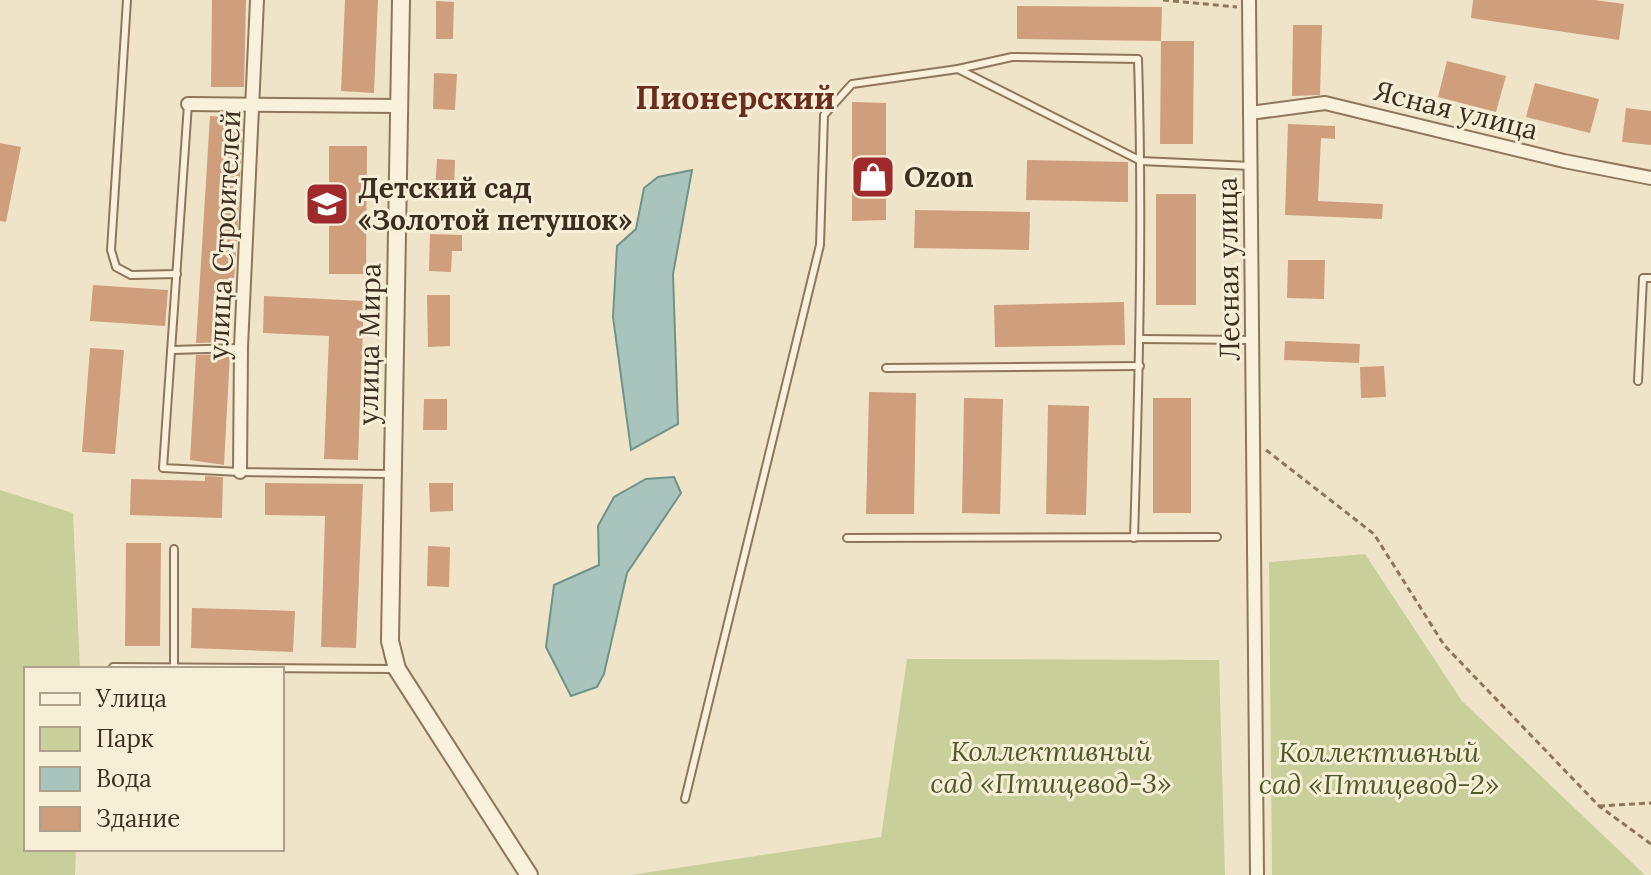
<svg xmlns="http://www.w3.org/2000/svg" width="1651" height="875" font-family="Lora,serif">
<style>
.green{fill:#c9cf9b}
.water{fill:#a9c4bc;stroke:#6f938a;stroke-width:2}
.building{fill:#cf9f7d}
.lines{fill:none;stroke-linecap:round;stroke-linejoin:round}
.service-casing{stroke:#8d765c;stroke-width:10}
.minor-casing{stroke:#8d765c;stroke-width:16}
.tertiary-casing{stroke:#8d765c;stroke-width:20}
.path{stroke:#8d765c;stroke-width:3;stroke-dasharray:6 4;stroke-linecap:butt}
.service{stroke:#faf1dc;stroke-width:6}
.minor{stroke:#faf1dc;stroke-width:12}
.tertiary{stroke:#faf1dc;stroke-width:16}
.labels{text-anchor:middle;stroke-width:6;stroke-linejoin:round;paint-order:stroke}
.street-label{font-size:28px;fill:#3d2e20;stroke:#f7eed8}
.poi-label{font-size:28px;font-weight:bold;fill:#3d2e20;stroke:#f7eed8;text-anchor:start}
.park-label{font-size:28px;font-style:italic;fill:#4d5a26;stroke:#f7eed8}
.quarter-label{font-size:32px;font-weight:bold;fill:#6b2e1e;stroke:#f7eed8}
</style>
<rect width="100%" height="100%" fill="#f0e4c8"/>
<g class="green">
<polygon points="0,490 73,513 80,669 26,669 26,849 76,849 75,875 0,875"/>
<polygon points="1365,554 1462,701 1645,875 1272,875 1269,562"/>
<polygon points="907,659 1219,660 1225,875 631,875 881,837"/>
</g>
<g class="water">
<polygon points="692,170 673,274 678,424 631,450 613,317 617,246 636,229 644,188 658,177"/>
<polygon points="674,477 681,493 627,573 604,674 597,687 571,696 546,647 554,585 599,565 598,526 614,497 646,479"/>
</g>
<g class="building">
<polygon points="212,0 246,0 244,87 211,87"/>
<polygon points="345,0 378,0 374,93 341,91"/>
<polygon points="1473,0 1595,0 1624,4 1619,40 1471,18"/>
<polygon points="436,1 454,2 453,39 436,39"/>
<polygon points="1017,6 1162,7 1161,41 1017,39"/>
<polygon points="1293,25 1322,25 1320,95 1292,96"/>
<polygon points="1161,41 1194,41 1193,144 1160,144"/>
<polygon points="1447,61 1506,76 1496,112 1438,97"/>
<polygon points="434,73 457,74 455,110 433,109"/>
<polygon points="1535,83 1599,99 1590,133 1526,117"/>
<polygon points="852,102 886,103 886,220 852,221"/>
<polygon points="1626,108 1651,111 1651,145 1622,142"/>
<polygon points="210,116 243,118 238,219 230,342 196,343"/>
<polygon points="1288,124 1335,126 1335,139 1321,138 1318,201 1383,204 1382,219 1285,215"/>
<polygon points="0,143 21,147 6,222 0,221"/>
<polygon points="329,146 367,146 366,274 329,274"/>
<polygon points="437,159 455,160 454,190 435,190"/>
<polygon points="1027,160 1128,162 1128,202 1026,200"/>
<rect x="1156" y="194" width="40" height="111"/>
<polygon points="915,210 1030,212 1029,250 914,248"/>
<polygon points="430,234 462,235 462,251 452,251 451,272 429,271"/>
<polygon points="1288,260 1325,260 1324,299 1287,298"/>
<polygon points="93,285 168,290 165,326 90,321"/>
<polygon points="427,295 450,295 450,346 428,347"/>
<polygon points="264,296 364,301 358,460 324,459 329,336 263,333"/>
<polygon points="1124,302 1125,345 995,347 994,305"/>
<polygon points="1285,341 1360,344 1359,363 1284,360"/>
<polygon points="90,348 124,350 115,454 82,452"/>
<polygon points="230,354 224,465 190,460 196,355"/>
<polygon points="1384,366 1386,397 1361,398 1360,367"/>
<polygon points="869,392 916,393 914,514 866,514"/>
<polygon points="964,398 1003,399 1000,514 962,513"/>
<rect x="1153" y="398" width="38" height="115"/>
<polygon points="424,399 447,399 447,430 423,430"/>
<polygon points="1048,405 1089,406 1086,515 1046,514"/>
<polygon points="205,476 223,477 222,518 130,515 131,479 205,481"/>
<polygon points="265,483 363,484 356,648 321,647 325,516 265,515"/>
<polygon points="429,483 453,483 453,511 430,512"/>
<polygon points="126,543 161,543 160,646 125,646"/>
<polygon points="428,546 450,547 449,587 427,586"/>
<polygon points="192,608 295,611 293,652 191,648"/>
</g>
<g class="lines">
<g class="service-casing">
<g id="service">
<polyline points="127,0 111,250 116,267 131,275 177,274"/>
<path d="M958,69L1012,57L1138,59C1143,219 1139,378 1134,538"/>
<polyline points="188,104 163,468 240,472 389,474"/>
<polyline points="1141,339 1252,340"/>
<polyline points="172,350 240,348"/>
<polyline points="886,368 1140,366"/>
<polyline points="1638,381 1643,278 1651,278"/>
<polyline points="847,538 1217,537"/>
<polyline points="174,549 174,667"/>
<polyline points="113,667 393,669"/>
<polyline points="685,799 820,245 824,115 852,84 958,69 1141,161 1251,166"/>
</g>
</g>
<g class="minor-casing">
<g id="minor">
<polyline points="1249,0 1257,875"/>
<polyline points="188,104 399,106"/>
<polyline points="1250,113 1325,103 1564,161 1651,178"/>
<polyline points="240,472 241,347 257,0"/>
</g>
</g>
<g class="tertiary-casing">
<polyline id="tertiary" points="401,0 390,641 397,669 529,875"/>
</g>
<g class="path">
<polyline points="1163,0 1237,7"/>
<polyline points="1266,450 1374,534 1444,645 1599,806 1651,844"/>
<polyline points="1599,806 1651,803"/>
</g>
<use href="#service" class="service"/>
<use href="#minor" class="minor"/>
<use href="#tertiary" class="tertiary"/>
</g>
<defs>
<g id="shop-square" transform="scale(2.3)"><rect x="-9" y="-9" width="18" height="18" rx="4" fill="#9e2a2b" stroke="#f7eed8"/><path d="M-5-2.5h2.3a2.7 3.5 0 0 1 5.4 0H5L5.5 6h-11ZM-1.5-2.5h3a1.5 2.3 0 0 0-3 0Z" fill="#fff"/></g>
<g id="school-square" transform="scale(2.3)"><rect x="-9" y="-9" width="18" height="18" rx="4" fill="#9e2a2b" stroke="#f7eed8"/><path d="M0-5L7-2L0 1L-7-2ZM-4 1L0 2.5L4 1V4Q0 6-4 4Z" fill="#fff"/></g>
</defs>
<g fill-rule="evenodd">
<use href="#shop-square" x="873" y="177"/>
<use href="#school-square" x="327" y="204"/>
</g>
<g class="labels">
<g class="street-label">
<text transform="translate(1456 110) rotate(14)" y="10">Ясная улица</text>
<text transform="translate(224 235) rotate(-87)" y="10">улица Строителей</text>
<text transform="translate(1228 269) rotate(-91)" y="10">Лесная улица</text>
<text transform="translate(369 344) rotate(-89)" y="10">улица Мира</text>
</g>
<g class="poi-label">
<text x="904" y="187">Ozon</text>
<text x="358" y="198">Детский сад<tspan x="358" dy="32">«Золотой петушок»</tspan></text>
</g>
<g class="park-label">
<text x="1051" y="761">Коллективный<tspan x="1051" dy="32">сад «Птицевод-3»</tspan></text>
<text x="1379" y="762">Коллективный<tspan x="1379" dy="32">сад «Птицевод-2»</tspan></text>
</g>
<g class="quarter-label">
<text x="735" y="109">Пионерский</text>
</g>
</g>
<rect x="24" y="667" width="260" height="184" fill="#f7eed8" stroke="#ada18e" stroke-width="2"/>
<rect x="40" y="693" width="40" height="12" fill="#faf1dc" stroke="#ada18e" stroke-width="2"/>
<text x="96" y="707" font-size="24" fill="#3d2e20">Улица</text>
<rect x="40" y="727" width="40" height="24" fill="#c9cf9b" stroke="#ada18e" stroke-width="2"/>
<text x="96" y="747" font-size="24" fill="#3d2e20">Парк</text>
<rect x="40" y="767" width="40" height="24" fill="#a9c4bc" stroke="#ada18e" stroke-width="2"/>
<text x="96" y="787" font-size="24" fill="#3d2e20">Вода</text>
<rect x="40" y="807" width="40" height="24" fill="#cf9f7d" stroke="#ada18e" stroke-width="2"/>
<text x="96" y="827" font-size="24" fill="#3d2e20">Здание</text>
</svg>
